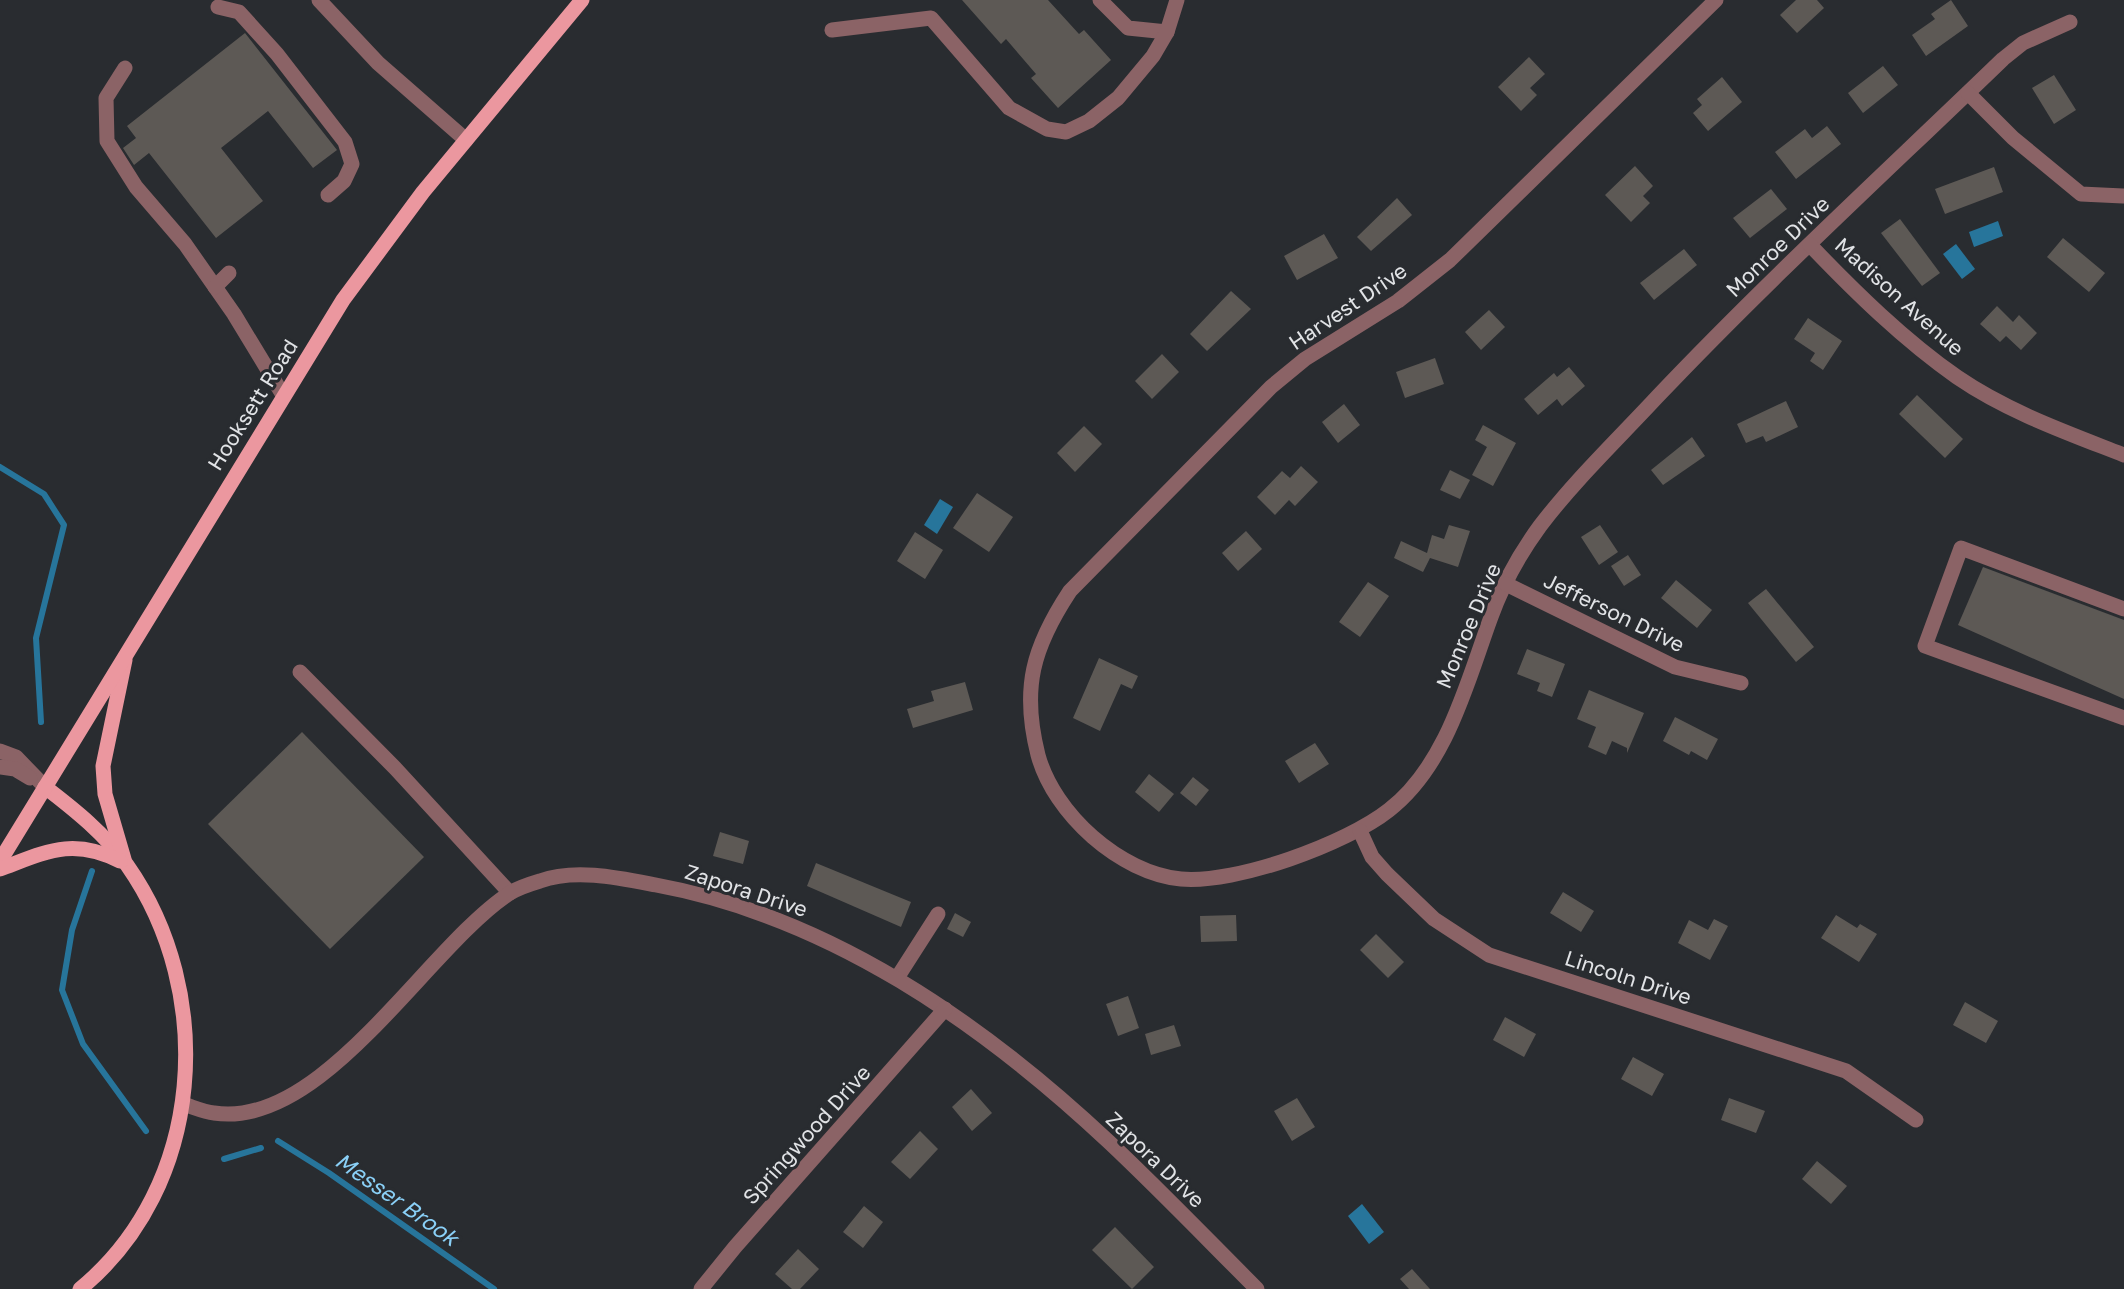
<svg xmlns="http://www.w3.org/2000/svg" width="2124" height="1289" font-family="'Golos Text',sans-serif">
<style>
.water{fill:#27759b}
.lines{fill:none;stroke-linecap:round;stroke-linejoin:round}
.stream{stroke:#27759b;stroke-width:6}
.building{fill:#5d5955}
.minor{stroke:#8b6366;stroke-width:15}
.major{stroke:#eb979f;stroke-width:15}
.labels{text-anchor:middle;stroke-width:6;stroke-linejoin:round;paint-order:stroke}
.street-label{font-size:21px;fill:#e1e3e6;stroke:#292c30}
.water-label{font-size:22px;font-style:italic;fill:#8ad0f7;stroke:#292c30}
</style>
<rect width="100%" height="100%" fill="#292c30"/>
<g class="water">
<polygon points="1998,221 2003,236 1974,247 1969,232"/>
<polygon points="1956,244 1975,269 1962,279 1943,254"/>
<polygon points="940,499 953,507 937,534 924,525"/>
<polygon points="1362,1204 1384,1232 1369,1244 1348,1216"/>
</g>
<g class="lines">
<g class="stream">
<polyline points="0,467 44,494 64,525 36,638 41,722"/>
<polyline points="92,871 72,930 62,990 83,1044 146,1131"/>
<polyline points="278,1141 329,1173 494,1289"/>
<polyline points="224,1159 261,1148"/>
</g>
</g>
<g class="building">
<polygon points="962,0 1048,0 1079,34 1084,30 1111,60 1058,108 1031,78 1036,74 1006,39 1001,44"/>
<polygon points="1796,0 1817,0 1824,8 1797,33 1780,15"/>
<polygon points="1951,0 1968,26 1926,56 1912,35 1935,19 1931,14"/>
<polygon points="245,33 337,150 313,168 268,111 221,148 263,201 216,238 149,153 134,165 123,148 136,138 127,126"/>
<polygon points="1529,57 1545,74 1530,88 1537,95 1521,111 1498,87"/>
<polygon points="1883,66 1898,85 1863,113 1848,93"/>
<polygon points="2054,75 2076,110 2054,124 2032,88"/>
<polygon points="1722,77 1742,102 1708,131 1693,113 1702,105 1697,99"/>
<polygon points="1827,126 1841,144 1796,179 1775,152 1805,129 1812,138"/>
<polygon points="1635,166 1653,186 1643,196 1650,203 1631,222 1605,195"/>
<polygon points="1994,167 2003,192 1945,214 1935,189"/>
<polygon points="1771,189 1787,209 1750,238 1733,218"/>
<polygon points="1397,198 1412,215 1371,251 1357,237"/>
<polygon points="1900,219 1940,273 1922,286 1881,233"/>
<polygon points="1324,234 1338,258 1297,280 1284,256"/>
<polygon points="2063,238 2105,273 2089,292 2047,257"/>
<polygon points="1684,249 1697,265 1654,300 1640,283"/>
<polygon points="1231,291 1251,309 1207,351 1190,334"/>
<polygon points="1997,306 2013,322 2019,315 2037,333 2021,350 2006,336 2000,342 1980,324"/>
<polygon points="1489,310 1505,327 1481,350 1465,332"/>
<polygon points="1808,318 1842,341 1823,370 1810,361 1815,353 1794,339"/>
<polygon points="1162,354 1179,372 1152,399 1135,381"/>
<polygon points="1435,358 1444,384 1405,398 1396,372"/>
<polygon points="1569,367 1585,386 1562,406 1557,399 1538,415 1524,399 1554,373 1557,377"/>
<polygon points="1917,395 1963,439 1945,458 1899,414"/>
<polygon points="1786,401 1798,427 1766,442 1763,436 1746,443 1737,424"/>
<polygon points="1344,404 1360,425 1338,443 1322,422"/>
<polygon points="1483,425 1516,443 1493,486 1472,475 1487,447 1475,440"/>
<polygon points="1084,426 1102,444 1075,472 1057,453"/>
<polygon points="1692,437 1705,456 1663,485 1651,470"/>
<polygon points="1301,466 1318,482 1295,506 1289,500 1275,515 1257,497 1282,471 1290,478"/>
<polygon points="1450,470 1470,480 1460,499 1440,490"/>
<polygon points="977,493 1013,517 989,552 953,528"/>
<polygon points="1449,525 1470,531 1458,567 1430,558 1423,572 1394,558 1401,541 1427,553 1432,535 1444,539"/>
<polygon points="1600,525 1618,552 1599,565 1581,537"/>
<polygon points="1246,531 1262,549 1238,571 1222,553"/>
<polygon points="915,532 943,550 925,579 897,561"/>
<polygon points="1628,555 1641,575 1624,586 1611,566"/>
<polygon points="1983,567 2124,620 2124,699 1958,625"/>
<polygon points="1676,580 1712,610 1697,628 1661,598"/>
<polygon points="1368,582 1389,596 1360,637 1339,622"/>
<polygon points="1766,589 1814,647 1796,662 1748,603"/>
<polygon points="1527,649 1565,664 1552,697 1537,691 1540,683 1517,674"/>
<polygon points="1099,658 1138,676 1132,689 1121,684 1100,731 1073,718"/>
<polygon points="965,682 973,710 913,728 907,709 934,701 931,691"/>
<polygon points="1589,690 1644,713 1627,753 1627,748 1612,741 1606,755 1588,747 1596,727 1577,719"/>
<polygon points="1675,717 1718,739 1707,760 1691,751 1689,755 1663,741"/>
<polygon points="302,732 424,857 330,949 208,824"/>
<polygon points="1315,743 1329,764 1299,783 1285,761"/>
<polygon points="1149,774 1174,794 1159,812 1135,792"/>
<polygon points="1193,777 1209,790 1196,806 1180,793"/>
<polygon points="720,832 749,841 743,864 713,856"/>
<polygon points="816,863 911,902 901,927 807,886"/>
<polygon points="1563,892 1594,911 1581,932 1550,913"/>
<polygon points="955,913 971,922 963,937 947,929"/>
<polygon points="1236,915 1237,941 1201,942 1200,916"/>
<polygon points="1836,915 1857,928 1860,924 1877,934 1859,962 1821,938"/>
<polygon points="1714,919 1728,926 1710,960 1678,943 1689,920 1708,930"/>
<polygon points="1376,934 1404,962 1388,978 1360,950"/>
<polygon points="1128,996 1139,1028 1118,1036 1106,1004"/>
<polygon points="1965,1002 1998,1021 1986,1043 1953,1025"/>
<polygon points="1505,1017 1536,1034 1524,1057 1493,1040"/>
<polygon points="1174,1025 1181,1046 1151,1055 1145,1034"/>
<polygon points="1633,1057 1664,1074 1652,1096 1621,1079"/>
<polygon points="971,1089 992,1113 972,1131 952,1107"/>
<polygon points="1297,1098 1315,1127 1292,1141 1274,1111"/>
<polygon points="1729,1098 1765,1111 1756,1133 1721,1120"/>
<polygon points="920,1131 938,1149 910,1179 891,1162"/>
<polygon points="1817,1161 1847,1186 1831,1204 1802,1179"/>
<polygon points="864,1206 883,1222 863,1248 843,1232"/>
<polygon points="1115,1227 1154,1267 1132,1289 1092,1250"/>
<polygon points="798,1249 819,1269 800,1289 792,1289 775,1274"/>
<polygon points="1412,1269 1430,1289 1409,1289 1400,1279"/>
</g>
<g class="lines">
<g class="minor">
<polyline points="319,0 378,63 466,140"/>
<polyline points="1100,0 1128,28 1167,32"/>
<path d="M1716,0L1450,260L1398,301L1305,359L1271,387L1070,591C1033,647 1021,688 1038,755C1054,814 1120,873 1181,879C1236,884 1346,844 1389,810C1447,765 1467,682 1491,617C1502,586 1521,552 1540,526C1575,480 1618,439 1657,397C1768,280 1887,171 2003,59L2023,43L2070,22"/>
<polyline points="218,7 239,12 277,54 345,142 352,164 344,181 328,195"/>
<polyline points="832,30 931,18 1009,108 1047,129 1066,132 1089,121 1118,98 1153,56 1167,32 1177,0"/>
<polyline points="125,68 106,98 107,141 136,187 185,244 234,314 283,395"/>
<polyline points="1968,93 2013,138 2081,194 2123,196"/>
<path d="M1810,245C1855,292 1904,340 1957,377C2008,412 2068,433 2124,455"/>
<polyline points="215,287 229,273"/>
<polyline points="1506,584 1675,667 1741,683"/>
<polyline points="2124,609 1961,548 1925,646 2124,718"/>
<polyline points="300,672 395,768 510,893"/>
<polyline points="0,751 16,757 45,787"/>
<polyline points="0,767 15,769 30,778"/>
<polyline points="1360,831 1372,857 1387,874 1434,919 1489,955 1846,1071 1916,1120"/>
<polyline points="897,978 938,914"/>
<path d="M183,1104C193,1107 204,1112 214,1113C323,1130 427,947 510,893C518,888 530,884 540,881C575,868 620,878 656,885C830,917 982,1023 1109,1142C1160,1190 1208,1240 1257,1289"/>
<polyline points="701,1289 735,1247 945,1009"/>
</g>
<g class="major">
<path d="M45,787C75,810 105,834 127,865C217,993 205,1187 80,1289"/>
<polyline points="124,859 105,794 103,766 125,660"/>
<polyline points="0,861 343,300 423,192 582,0"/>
<path d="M0,869C46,852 72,837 120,861"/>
</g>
</g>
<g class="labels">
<g class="street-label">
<text transform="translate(1778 247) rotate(-44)" y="7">Monroe Drive</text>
<text transform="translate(1899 297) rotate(42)" y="7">Madison Avenue</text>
<text transform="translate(1348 307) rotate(-34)" y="7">Harvest Drive</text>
<text transform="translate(253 405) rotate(-58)" y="7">Hooksett Road</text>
<text transform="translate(1614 613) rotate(26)" y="7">Jefferson Drive</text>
<text transform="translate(1469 626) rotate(-67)" y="7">Monroe Drive</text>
<text transform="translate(746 891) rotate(18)" y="7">Zapora Drive</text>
<text transform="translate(1628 978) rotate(18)" y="7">Lincoln Drive</text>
<text transform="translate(807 1135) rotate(-48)" y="7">Springwood Drive</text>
<text transform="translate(1155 1160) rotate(44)" y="7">Zapora Drive</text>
</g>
<g class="water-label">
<text transform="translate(397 1199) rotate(35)" y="8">Messer Brook</text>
</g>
</g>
</svg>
